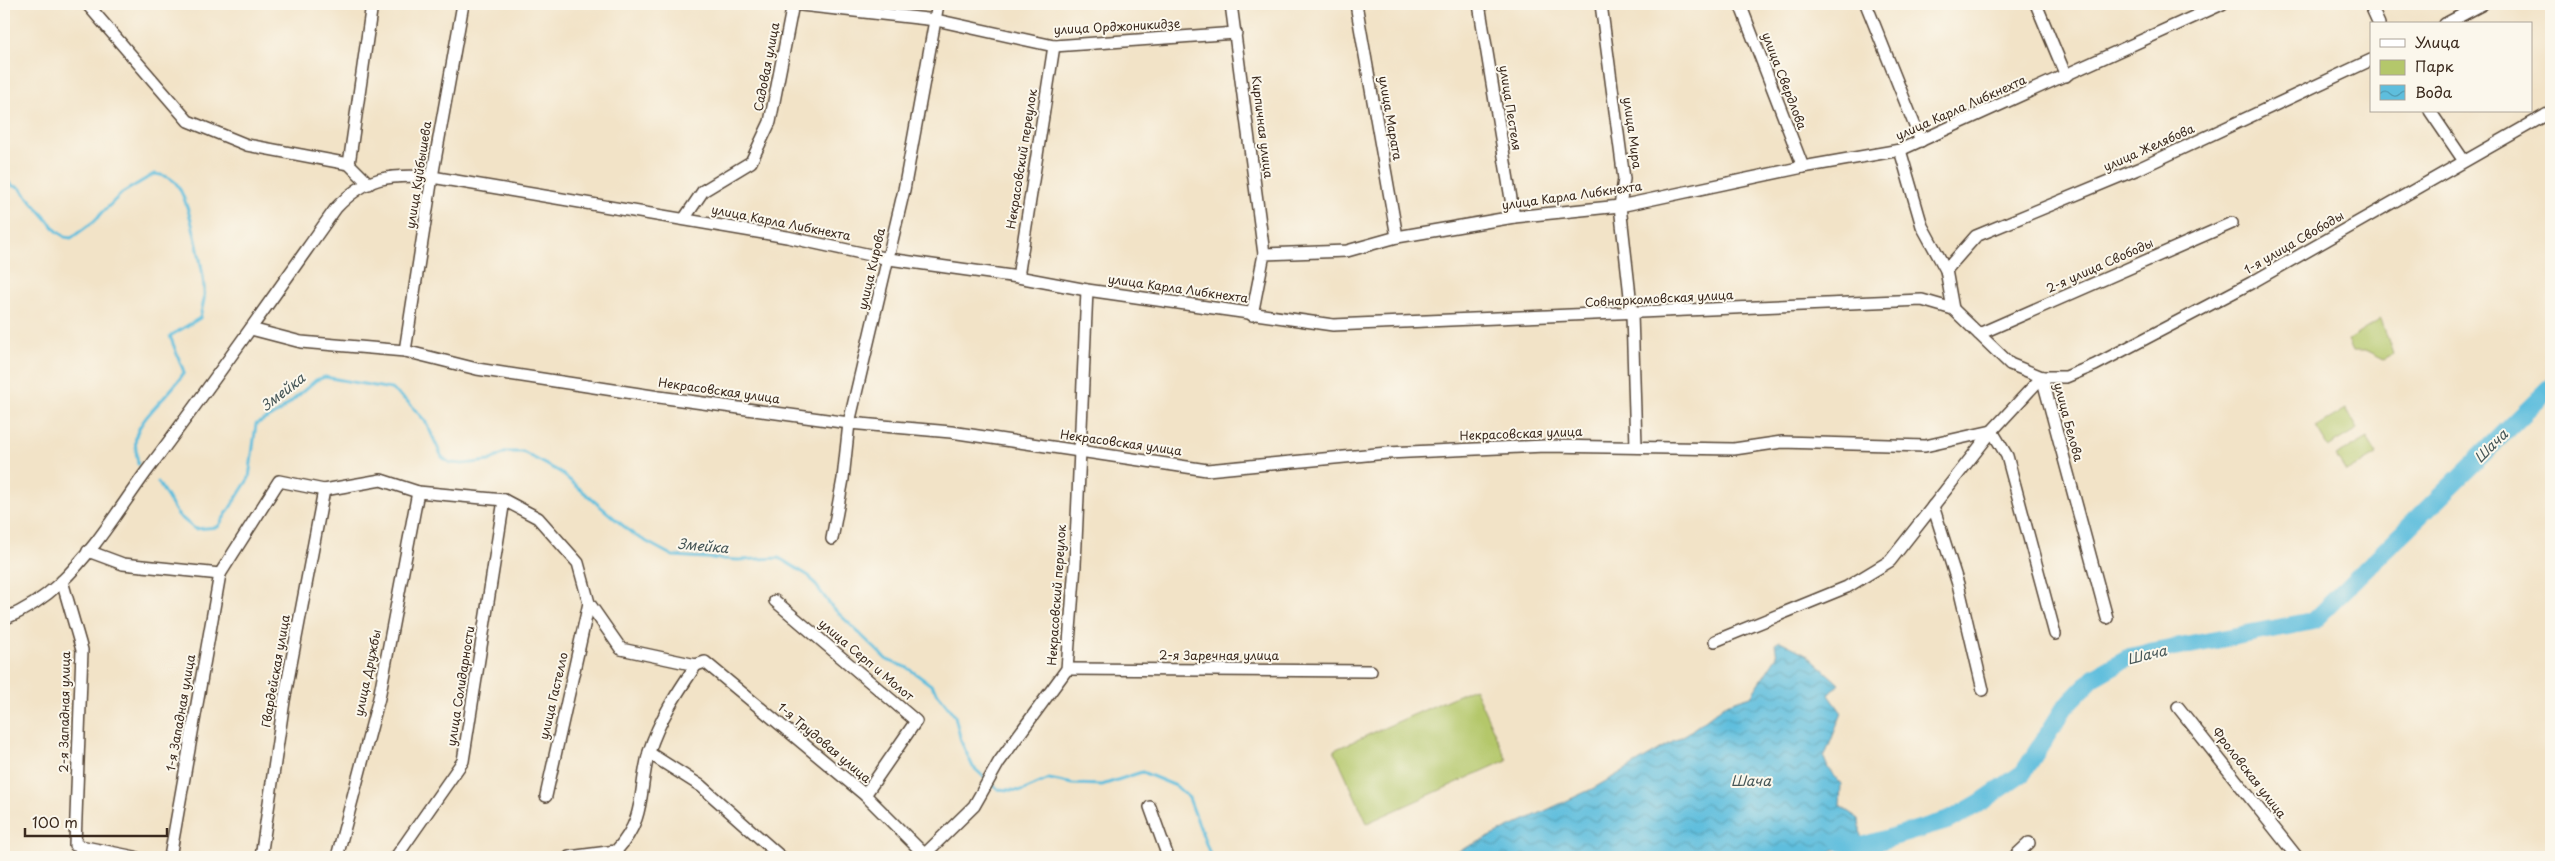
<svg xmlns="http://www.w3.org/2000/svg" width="2555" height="861" font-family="'Playpen Sans',sans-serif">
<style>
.park{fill:#b4c76b;stroke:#787844}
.water{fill:url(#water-waves);stroke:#4c747e}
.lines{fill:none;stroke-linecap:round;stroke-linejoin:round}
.stream{stroke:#5ebedd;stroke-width:3}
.river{stroke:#5ebedd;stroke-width:18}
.minor-casing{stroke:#564637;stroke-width:14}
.minor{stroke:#fff;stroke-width:11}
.labels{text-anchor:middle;stroke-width:4;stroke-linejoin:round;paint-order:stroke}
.street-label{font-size:12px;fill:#3b2a1e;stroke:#fbf7ec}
.water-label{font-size:14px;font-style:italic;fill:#465657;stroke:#fbf7ec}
</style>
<defs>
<pattern id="water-waves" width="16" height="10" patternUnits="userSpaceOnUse" patternTransform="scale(1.25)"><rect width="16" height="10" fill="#5ebedd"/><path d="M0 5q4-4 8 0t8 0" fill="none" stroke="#4f9bb3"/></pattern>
</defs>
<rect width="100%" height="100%" fill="#fbf7ec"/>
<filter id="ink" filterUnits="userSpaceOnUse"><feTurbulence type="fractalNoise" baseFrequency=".02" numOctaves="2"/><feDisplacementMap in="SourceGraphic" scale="10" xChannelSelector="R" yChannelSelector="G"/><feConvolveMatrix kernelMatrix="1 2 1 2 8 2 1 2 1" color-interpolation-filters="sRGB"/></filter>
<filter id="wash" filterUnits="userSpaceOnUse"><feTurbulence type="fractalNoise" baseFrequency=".0096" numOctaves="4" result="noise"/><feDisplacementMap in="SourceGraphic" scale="20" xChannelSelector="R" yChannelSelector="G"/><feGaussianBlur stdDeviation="1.12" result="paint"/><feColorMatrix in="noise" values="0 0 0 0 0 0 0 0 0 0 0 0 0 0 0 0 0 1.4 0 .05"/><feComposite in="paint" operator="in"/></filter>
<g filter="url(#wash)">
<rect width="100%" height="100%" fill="#f2e3c7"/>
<g class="park">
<polygon points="2381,319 2393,354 2384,359 2368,351 2353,351 2348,340"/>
<polygon points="2346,409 2358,429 2328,447 2316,427"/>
<polygon points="2367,438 2377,454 2346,472 2336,456"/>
<polygon points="1474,688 1507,760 1367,823 1334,750"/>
</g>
<polygon class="water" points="1780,641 1806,654 1839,684 1829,695 1842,713 1824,758 1828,768 1841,784 1840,806 1859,819 1862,846 1833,850 1822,857 1446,857 1594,788 1688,733 1726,704 1751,696 1777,656 1775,644"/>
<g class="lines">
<g class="stream">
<path d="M4,178L13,186L19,187L57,231L65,237L71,238L93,222L122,193L154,174C161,175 169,176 175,182C189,197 206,278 204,299C203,305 201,312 200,318L170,336L184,372C174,392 142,414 136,436C134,444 137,456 138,464"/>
<polyline points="158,482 178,515 195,529 218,527 249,478 256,424 278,413 316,380 325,377 391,389 408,402 426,422 442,457 450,463 463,464 489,461 506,452 523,452 560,472 634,535 673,556 738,560 779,558 809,576 832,607 887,660 908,668 931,685 955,716 961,741 973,767 986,779"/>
<polyline points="991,783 997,789 1022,791 1049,779 1073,784 1102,785 1142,772 1176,786 1189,798 1211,857"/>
</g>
<polyline class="river" points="1840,842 1862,846 1950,820 1981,802 2023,773 2065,707 2094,677 2129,657 2313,621 2551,387"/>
</g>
</g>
<g filter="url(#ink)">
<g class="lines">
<g class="minor-casing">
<g id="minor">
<polyline points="87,4 188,121 247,145 349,164 369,184"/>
<polyline points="792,4 936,20 1054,46 1236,33"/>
<polyline points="1231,4 1264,254"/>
<polyline points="1356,4 1397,237"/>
<polyline points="1479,4 1514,217"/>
<polyline points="1601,4 1624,179 1620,206 1632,314 1636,446"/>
<polyline points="1740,4 1803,167"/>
<polyline points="1866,4 1921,141"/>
<polyline points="2036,4 2066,76"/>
<polyline points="2370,4 2379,24"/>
<polyline points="2445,24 2483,4"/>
<polyline points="2430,111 2464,161"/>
<polyline points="1900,150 1922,226 1946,270 1953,309"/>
<polyline points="349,164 372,4"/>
<polyline points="684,219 703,191 751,162 770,122 793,4"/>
<polyline points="1946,270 1976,236 2140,168 2371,60"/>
<polyline points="1018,277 1054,46"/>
<polyline points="1252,315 1264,254 1347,251 1397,237 1514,217 1620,206 1803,167 1900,150 2222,4"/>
<polyline points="251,329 301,342 405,351 477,369 659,397 849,423 951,432 1207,470 1387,453 1545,446 1734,449 1782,442 1925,446 1992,431 2007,456 2055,634"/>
<polyline points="1979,334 2232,223"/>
<polyline points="405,351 432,177 463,4"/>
<polyline points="2042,377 2107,618"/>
<polyline points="1933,506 1958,584 1983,690"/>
<polyline points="832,539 843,479 849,423 904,190 938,4"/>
<polyline points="88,551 123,564 220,574 279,481 324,490 381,480 418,492 504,500 538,518 578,563 589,603 621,649 696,665"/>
<polyline points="62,581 82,650 75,845 135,857"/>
<polyline points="775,601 916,721 865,795"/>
<path d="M4,619C26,610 43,599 60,583C94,551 119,509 146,472C211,386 273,297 336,208C366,176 390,174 432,177L787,237L889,259L1018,277L1087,290L1333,325L1922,300L1953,309L2010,364L2042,377H2066L2095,365L2251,283L2551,112"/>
<polyline points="1715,641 1847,587 1890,561 1992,431 2042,377"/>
<polyline points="696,665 705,662 865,795 927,857"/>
<polyline points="1067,669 1371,671"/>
<polyline points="2178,707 2297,857"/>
<polyline points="649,753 701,786 781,857"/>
<polyline points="546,796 589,603"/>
<polyline points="1150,807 1168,857"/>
<polyline points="925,854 974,806 999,762 1067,669 1075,565 1087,290"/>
<polyline points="170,857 220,574"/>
<polyline points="261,857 284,701 324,490"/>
<polyline points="337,857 379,698 418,492"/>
<polyline points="396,857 463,761 504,500"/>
<path d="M569,857L616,851C647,817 638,792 649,752C659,720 677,693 696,665"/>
<polyline points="2014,857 2029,843"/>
</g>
</g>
<use href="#minor" class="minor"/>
</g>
</g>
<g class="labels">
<g class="street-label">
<text transform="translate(1117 27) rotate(-3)" y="4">улица Орджоникидзе</text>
<text transform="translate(767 67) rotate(-79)" y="4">Садовая улица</text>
<text transform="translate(1784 81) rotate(69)" y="4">улица Свердлова</text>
<text transform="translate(1510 108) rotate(81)" y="4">улица Пестеля</text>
<text transform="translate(1961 108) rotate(-24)" y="4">улица Карла Либкнехта</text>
<text transform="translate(1390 118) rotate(80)" y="4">улица Марата</text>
<text transform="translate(1262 127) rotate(83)" y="4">Кирпичная улица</text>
<text transform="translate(1632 133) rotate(82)" y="4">улица Мира</text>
<text transform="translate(2149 148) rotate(-24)" y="4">улица Желябова</text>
<text transform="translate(1022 159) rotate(-81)" y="4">Некрасовский переулок</text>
<text transform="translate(419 175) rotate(-81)" y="4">улица Куйбышева</text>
<text transform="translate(1572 196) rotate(-8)" y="4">улица Карла Либкнехта</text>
<text transform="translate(781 223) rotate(11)" y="4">улица Карла Либкнехта</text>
<text transform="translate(2294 243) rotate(-30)" y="4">1-я улица Свободы</text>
<text transform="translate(2100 266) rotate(-24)" y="4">2-я улица Свободы</text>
<text transform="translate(872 269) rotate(-77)" y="4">улица Кирова</text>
<text transform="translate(1178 289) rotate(8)" y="4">улица Карла Либкнехта</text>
<text transform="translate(1659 299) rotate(-3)" y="4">Совнаркомовская улица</text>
<text transform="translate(719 391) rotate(8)" y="4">Некрасовская улица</text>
<text transform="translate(2068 422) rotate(75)" y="4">улица Белова</text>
<text transform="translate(1521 434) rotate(-2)" y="4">Некрасовская улица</text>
<text transform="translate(1121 443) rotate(8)" y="4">Некрасовская улица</text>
<text transform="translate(1057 595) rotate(-86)" y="4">Некрасовский переулок</text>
<text x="1219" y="660">2-я Заречная улица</text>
<text transform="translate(866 660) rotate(40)" y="4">улица Серп и Молот</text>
<text transform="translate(276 671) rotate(-80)" y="4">Гвардейская улица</text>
<text transform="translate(368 673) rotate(-78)" y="4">улица Дружбы</text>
<text transform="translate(461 686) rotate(-81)" y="4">улица Солидарности</text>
<text transform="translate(554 696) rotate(-77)" y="4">улица Гастелло</text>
<text transform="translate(65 712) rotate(-89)" y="4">2-я Западная улица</text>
<text transform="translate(181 713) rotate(-80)" y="4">1-я Западная улица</text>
<text transform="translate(824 743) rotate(40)" y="4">1-я Трудовая улица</text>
<text transform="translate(2249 773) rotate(52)" y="4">Фроловская улица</text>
</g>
<g class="water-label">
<text transform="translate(283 392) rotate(-38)" y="5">Змейка</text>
<text transform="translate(2491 446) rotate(-45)" y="5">Шача</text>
<text transform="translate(703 546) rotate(5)" y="5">Змейка</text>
<text transform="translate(2147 655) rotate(-14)" y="5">Шача</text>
<text x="1751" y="786">Шача</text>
</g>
</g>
<rect width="2555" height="861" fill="none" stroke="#fbf7ec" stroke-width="20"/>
<rect x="2370" y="22" width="162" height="90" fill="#fbf7ec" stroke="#aea59a"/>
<rect x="2380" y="39" width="25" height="8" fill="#ffffff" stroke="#aea59a"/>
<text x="2415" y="48" font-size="15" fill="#3b2a1e">Улица</text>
<rect x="2380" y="60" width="25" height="15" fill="#b4c76b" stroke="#aea59a"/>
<text x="2415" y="72" font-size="15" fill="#3b2a1e">Парк</text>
<rect x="2380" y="85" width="25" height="15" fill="url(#water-waves)" stroke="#aea59a"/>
<text x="2415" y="98" font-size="15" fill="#3b2a1e">Вода</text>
<path d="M25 828v8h142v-8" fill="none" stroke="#3b2a1e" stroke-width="2.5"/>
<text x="32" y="828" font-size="15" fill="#3b2a1e" stroke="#fbf7ec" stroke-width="4" paint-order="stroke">100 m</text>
</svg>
